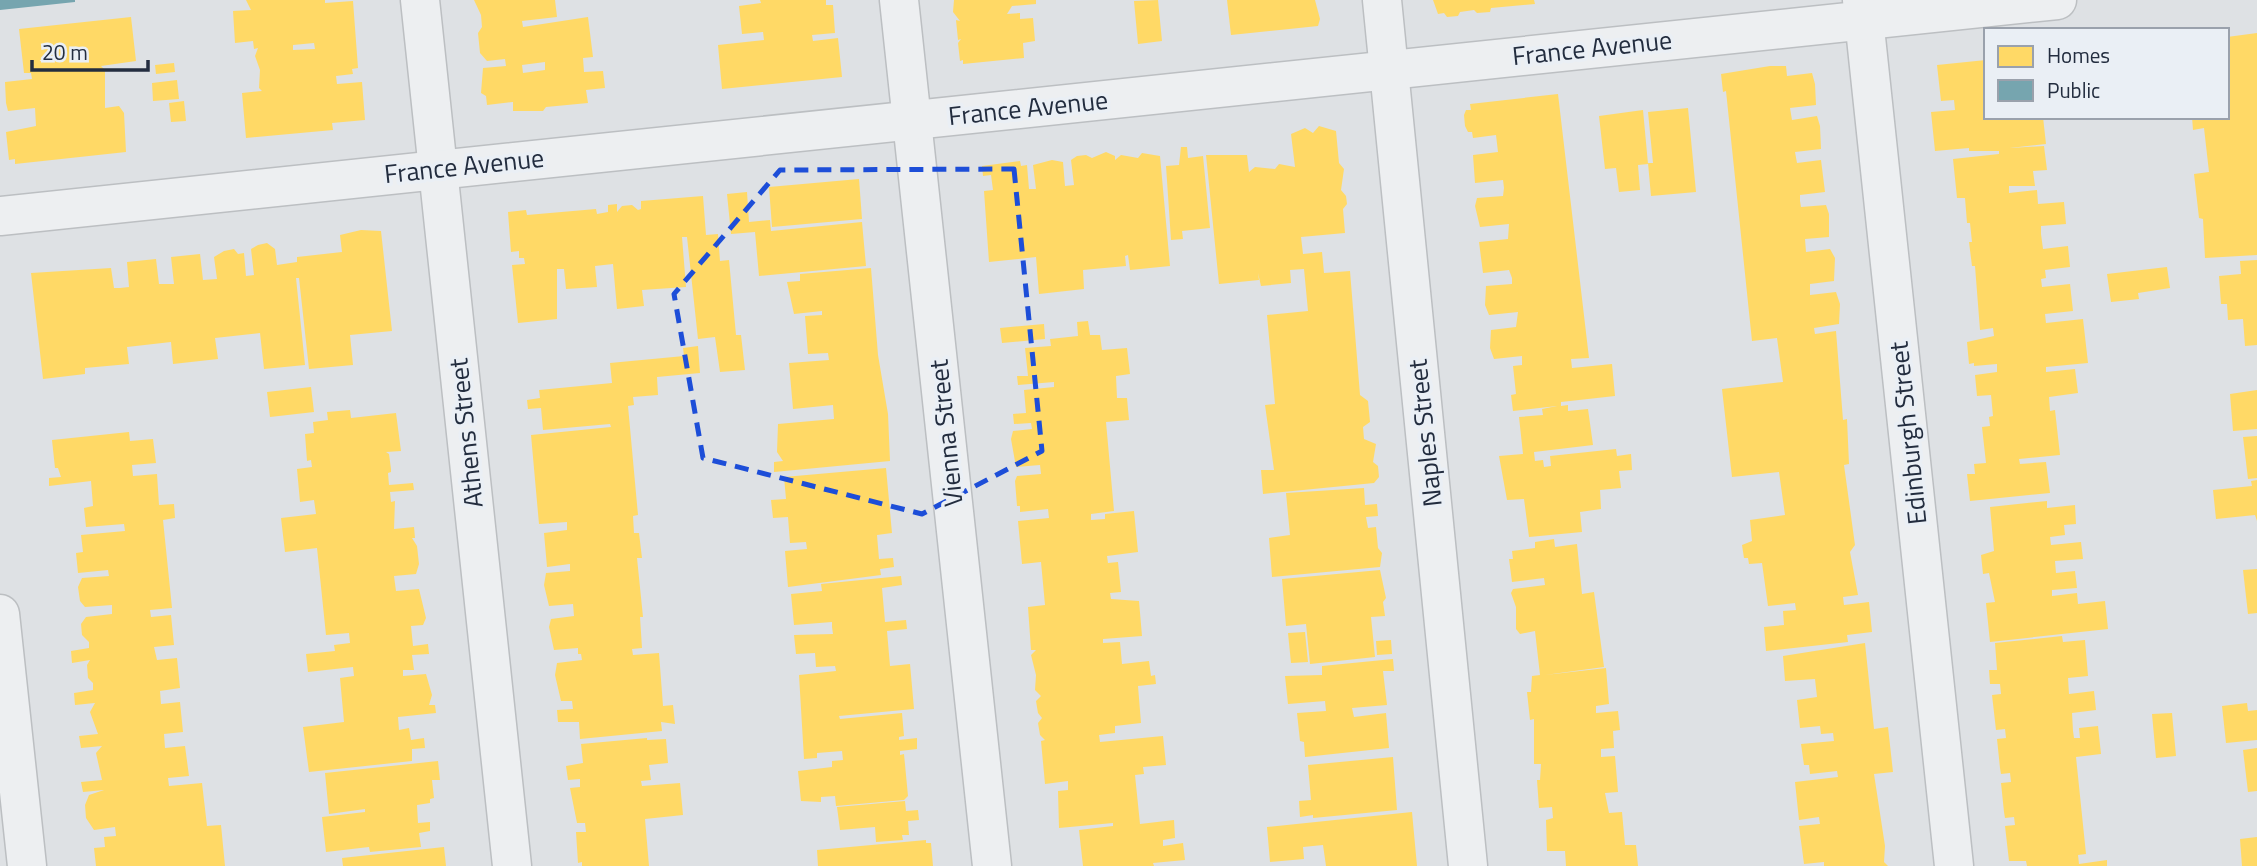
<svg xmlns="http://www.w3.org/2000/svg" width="2257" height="866" font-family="'Titillium Web',sans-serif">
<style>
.homes{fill:#ffd966;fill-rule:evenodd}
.public{fill:#76a5af}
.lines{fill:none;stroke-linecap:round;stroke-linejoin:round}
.street-casing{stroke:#bcbfc2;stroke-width:41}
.street{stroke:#edeff1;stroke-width:38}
.marked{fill:none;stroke:#1d4ed8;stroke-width:5;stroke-dasharray:14 9;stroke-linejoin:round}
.labels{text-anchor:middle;stroke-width:7;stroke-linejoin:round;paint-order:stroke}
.street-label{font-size:26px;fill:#232d3f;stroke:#eaeff5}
</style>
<rect width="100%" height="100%" fill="#dee1e4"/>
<g class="homes">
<path d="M246,0H325V3L353,1L358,68L352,69L353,74L336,76L337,84L362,82L365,120L332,123L333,130L246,138L242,93L262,91L259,88L260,70L255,56L258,48L254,49L253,41L235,43L233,11L251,10ZM314,43L315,49L293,50V45Z"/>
<path d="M474,0H555L557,17L522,21L523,27L588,17L593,57L583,58L584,72L603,71L605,88L586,90L588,103L546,107L543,111H513V102L487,105L486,96L481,93L483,68L506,66L505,59L487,61L480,53L478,33L482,27L481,15ZM545,62V70L523,73L522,65Z"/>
<polygon points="760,0 826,0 826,5 833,5 835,33 812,35 813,41 838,38 842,77 722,89 718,45 764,40 763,32 742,34 739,6 761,3"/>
<polygon points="954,0 1036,0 1036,4 1012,6 1007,14 1020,13 1020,19 1033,18 1035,41 1023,43 1024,58 963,64 963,60 960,61 958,43 961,39 958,40 956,20 960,21 953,12"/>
<polygon points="1158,0 1162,41 1138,44 1134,1"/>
<polygon points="1227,0 1315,0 1320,19 1318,26 1231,35"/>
<polygon points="1433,0 1534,0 1535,4 1491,8 1490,12 1477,13 1474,10 1460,12 1458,16 1447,17 1444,13 1438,14"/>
<polygon points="131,17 136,61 101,66 105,70 105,108 119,106 124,113 126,152 15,164 15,159 9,160 6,132 36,126 35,108 8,111 6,103 5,82 32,79 31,73 24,73 19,29"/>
<polygon points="2257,33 2257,255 2205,258 2203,219 2199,218 2194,174 2209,172 2204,128 2193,130 2192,117 2227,117 2227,37"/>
<polygon points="1986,60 1986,117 2043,117 2046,144 2010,148 2044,146 2047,170 2033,171 2035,186 2009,186 2009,193 2037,190 2038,204 2064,202 2066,224 2041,226 2041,234 2043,249 2068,246 2070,267 2045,270 2046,278 2041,279 2042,287 2070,284 2073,311 2045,314 2046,323 2083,319 2088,363 2046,367 2046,372 2075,369 2078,393 2049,397 2050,411 2055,410 2060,455 2019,459 2020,464 2046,462 2050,493 1970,501 1967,474 1975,474 1974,464 1986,463 1982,427 1990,426 1989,417 1993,416 1991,395 1977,396 1975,375 1997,372 1997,364 1974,366 1974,363 1969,364 1967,342 1994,336 1993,328 1980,330 1975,266 1972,266 1969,242 1972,242 1970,223 1967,223 1965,198 1957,198 1953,159 1999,154 1999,151 1969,151 1969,148 1935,151 1931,112 1955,110 1954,100 1941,101 1937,65"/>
<polygon points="174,63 175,72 156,74 155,65"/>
<polygon points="1770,66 1786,66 1787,76 1812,73 1815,84 1816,105 1790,108 1792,120 1817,116 1820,126 1821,149 1795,152 1797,163 1821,160 1825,192 1800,195 1800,201 1801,207 1826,205 1829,214 1829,237 1805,239 1806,252 1830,249 1835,258 1834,281 1810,284 1810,295 1836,292 1840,304 1839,324 1814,328 1815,334 1836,331 1843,420 1847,419 1849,464 1844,465 1855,545 1850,552 1858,595 1843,597 1844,605 1869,602 1872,632 1847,635 1848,642 1766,651 1764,627 1784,625 1783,611 1796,610 1795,603 1768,606 1762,563 1749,564 1748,558 1744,558 1742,545 1752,541 1750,520 1785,515 1779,472 1732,477 1722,389 1783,382 1777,338 1752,341 1726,91 1723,92 1721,74"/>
<polygon points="177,80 179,99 153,101 152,83"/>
<polygon points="1558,94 1589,358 1571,359 1572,368 1612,364 1615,396 1561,402 1561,406 1568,405 1568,411 1588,409 1593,445 1534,452 1535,461 1543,460 1544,467 1551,466 1550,456 1616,449 1617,456 1631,454 1632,470 1619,471 1621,488 1600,490 1601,509 1580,512 1582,532 1529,537 1524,499 1507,500 1499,456 1523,454 1519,417 1543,415 1542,409 1557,406 1513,411 1511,395 1516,394 1513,366 1522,365 1522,356 1494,359 1490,348 1491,330 1516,327 1518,312 1489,315 1485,305 1486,286 1512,284 1512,278 1509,270 1483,273 1479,242 1508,239 1509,224 1480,227 1475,206 1477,198 1503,196 1504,188 1503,180 1475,183 1473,155 1498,152 1496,135 1473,138 1472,132 1468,132 1465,126 1464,115 1466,110 1471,110 1470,104"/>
<polygon points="184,101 186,121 171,122 169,103"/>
<polygon points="1688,108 1696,192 1651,196 1648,163 1653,163 1648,112"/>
<polygon points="1643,110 1648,164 1638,165 1640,190 1619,192 1616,168 1605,169 1599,116"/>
<polygon points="1319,126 1336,131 1339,163 1344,169 1341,190 1346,196 1347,204 1343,209 1345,233 1301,237 1303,254 1322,252 1324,273 1350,271 1360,395 1368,401 1370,422 1363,427 1364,439 1376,444 1373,462 1378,466 1379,477 1374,483 1263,494 1261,470 1274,470 1265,405 1275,404 1267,315 1308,311 1304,269 1290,270 1291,283 1261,286 1258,273 1259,280 1219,284 1206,155 1247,155 1249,172 1255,167 1275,169 1279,164 1295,167 1291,134 1305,128 1313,133"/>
<polygon points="1181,147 1187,147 1188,158 1203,156 1210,228 1182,231 1183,239 1171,240 1166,166 1179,165"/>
<polygon points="1106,152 1115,156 1115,160 1121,155 1138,158 1142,153 1160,156 1170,266 1130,270 1128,255 1125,256 1126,266 1083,270 1084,289 1039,294 1036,257 989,262 984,191 993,190 991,175 983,176 982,166 1020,161 1021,166 1027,165 1029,189 1036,189 1033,165 1052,160 1063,162 1065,186 1074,185 1071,160 1077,156 1086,155 1092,158"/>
<polygon points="859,179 862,219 772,227 769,187"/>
<polygon points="747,192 749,222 770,220 771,231 862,222 866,266 759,276 755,232 731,234 727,194"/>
<polygon points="703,196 706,235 718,234 720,261 729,260 736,335 741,335 745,370 720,372 715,337 698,339 687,237 682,237 686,287 642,290 644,306 617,309 613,264 595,266 597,287 566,289 564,269 557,269 557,319 518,323 512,265 525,264 524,258 519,258 519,251 511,252 508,212 526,210 527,215 596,209 597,214 608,212 608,205 617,204 617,212 622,206 632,205 638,210 641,209 641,201"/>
<polygon points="361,230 381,231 392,331 350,335 353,365 309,369 299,278 296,278 305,365 264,369 260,333 215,338 218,359 173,364 171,342 127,347 129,364 85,368 85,374 43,379 31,273 111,268 114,288 120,288 129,287 127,262 156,259 159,284 174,284 171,257 200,254 203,280 217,279 214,257 224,251 234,249 238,254 244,253 246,276 254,275 251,249 258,245 267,243 275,249 277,265 297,262 297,257 342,252 340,235"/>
<polygon points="2257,260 2257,345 2245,346 2243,319 2228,320 2227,304 2221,304 2219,276 2241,274 2240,261"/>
<polygon points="2167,267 2170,288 2138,293 2139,299 2111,302 2107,274"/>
<polygon points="871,268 878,355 888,414 890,461 774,472 774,462 783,461 777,452 778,424 834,419 833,405 793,409 789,363 829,360 828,353 808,354 805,316 822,315 822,311 794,314 787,282 800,281 800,274"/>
<polygon points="1088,321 1090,335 1100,335 1102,350 1127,348 1130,374 1116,376 1117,398 1127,398 1129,420 1106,422 1114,511 1091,514 1091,520 1105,519 1105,514 1134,511 1138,552 1107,556 1108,563 1118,562 1121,592 1110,593 1111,599 1139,601 1142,636 1103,639 1103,643 1120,642 1122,664 1149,661 1151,676 1155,675 1156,684 1138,686 1141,723 1115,726 1115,733 1099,735 1100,742 1163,736 1166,765 1143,767 1144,774 1135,775 1140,824 1174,820 1175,838 1163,840 1163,846 1183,843 1185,860 1153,863 1154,866 1083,866 1079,830 1113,826 1113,823 1059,828 1058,791 1068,790 1068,781 1045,784 1041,741 1045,740 1040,735 1038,723 1042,718 1038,713 1036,701 1041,696 1035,690 1036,675 1031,655 1036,650 1031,650 1028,607 1045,605 1041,562 1022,564 1018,521 1049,518 1048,509 1020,512 1020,506 1017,506 1015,481 1017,476 1041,474 1040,465 1016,467 1011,439 1013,431 1032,429 1031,423 1014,424 1013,414 1026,413 1024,390 1054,387 1054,382 1018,385 1017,376 1028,376 1025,348 1051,346 1050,339 1078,336 1077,322"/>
<polygon points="1044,324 1045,339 1002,343 1000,328"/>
<polygon points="698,346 700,373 657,377 658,395 633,397 634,405 628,406 638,515 633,516 634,533 639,533 642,558 637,558 643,617 640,617 642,648 632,649 633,655 659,653 663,706 673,705 675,724 661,722 662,731 580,739 579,722 558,722 557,710 573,709 572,701 561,701 555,675 557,663 582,660 581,654 578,654 578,648 554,650 549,627 551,619 574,616 573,604 549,606 544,585 546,573 570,571 570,564 547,567 544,533 567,530 567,522 539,524 531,435 611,427 610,424 543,430 541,408 528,409 527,400 540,398 539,390 612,383 610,363 684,356 683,348"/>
<polygon points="311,387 314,412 270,417 267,392"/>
<polygon points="2257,390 2257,429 2233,431 2230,394"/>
<polygon points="350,410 351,418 396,413 401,451 386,452 389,454 391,469 391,472 388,473 389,485 413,483 414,490 390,492 391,502 395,501 394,529 414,527 415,538 412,538 417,546 419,564 416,574 394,576 396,591 419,589 426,618 423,625 411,626 413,646 428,644 429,654 412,655 414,670 403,670 403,676 426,674 432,695 429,705 435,705 436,713 398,717 399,730 409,728 411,740 424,738 425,748 412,749 412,761 309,772 303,727 344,722 340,678 354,676 353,667 308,672 306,654 335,651 334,645 350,643 349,633 326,635 317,548 285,552 281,518 316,514 314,500 300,502 297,469 312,467 311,460 307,461 305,434 314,433 313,422 328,420 327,412"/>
<polygon points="129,432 130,441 153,439 156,463 132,465 133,476 157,474 159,505 174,504 175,518 163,520 172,608 150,610 151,617 171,615 174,645 154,647 157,660 177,658 180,688 160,691 161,704 180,702 183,732 164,734 165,748 185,746 189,776 168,778 169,786 202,783 207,826 221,825 225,866 96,866 94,848 105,847 104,837 116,836 115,827 94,830 86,818 85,805 89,795 104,790 83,792 81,782 102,780 96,753 102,746 81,748 79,736 98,734 90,712 95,703 75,705 74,693 93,690 93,683 88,678 87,665 90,660 72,663 71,651 89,648 89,642 82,635 81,624 86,617 112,614 112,605 85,607 80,601 78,587 82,578 109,576 108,570 78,573 76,553 83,552 81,535 125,531 124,524 86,527 84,508 93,506 91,481 49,486 49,478 61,477 58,468 55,468 52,440"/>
<polygon points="2257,436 2257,478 2248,479 2243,437"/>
<polygon points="886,468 892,533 877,535 879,559 893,558 894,567 880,569 881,575 788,587 785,551 807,549 806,542 790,543 788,517 773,518 771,500 786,499 784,477"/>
<polygon points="2257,480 2257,521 2255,515 2216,519 2213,490 2252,486 2251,481"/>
<polygon points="1364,488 1365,505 1377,504 1378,516 1366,517 1368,528 1376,527 1378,548 1382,553 1380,567 1272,577 1269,538 1290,535 1286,493"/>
<polygon points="2047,501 2047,508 2075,505 2076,524 2064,525 2065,535 2050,537 2051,545 2081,542 2083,559 2055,561 2056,573 2075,571 2077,588 2052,590 2052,596 2077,593 2078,604 2105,601 2108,629 1990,642 1986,603 1995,602 1989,573 1983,574 1981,555 1994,551 1990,507"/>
<polygon points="1554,539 1555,547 1577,544 1582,594 1594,592 1604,667 1545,675 1606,668 1609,704 1596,706 1596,713 1618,711 1620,730 1613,731 1614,748 1601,749 1601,757 1615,756 1618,792 1605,793 1609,813 1622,812 1625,845 1636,845 1638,866 1566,866 1565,851 1547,851 1546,820 1553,818 1552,807 1539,808 1537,780 1540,780 1541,764 1534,764 1534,719 1530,720 1527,692 1531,692 1532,676 1540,675 1535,631 1520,634 1516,629 1516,607 1511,593 1513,589 1545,585 1544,578 1512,582 1509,559 1513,559 1512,551 1535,548 1535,542"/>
<polygon points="2257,569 2257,613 2248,614 2243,570"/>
<polygon points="1380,570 1386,598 1383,602 1385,616 1371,617 1375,657 1310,664 1306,624 1286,626 1282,579"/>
<polygon points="901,576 902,585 882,588 885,622 906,620 907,629 887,631 890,666 910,664 914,709 839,716 840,719 902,713 904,736 899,737 899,740 917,738 917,749 900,751 900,755 904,754 908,796 904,800 836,806 835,796 821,797 821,802 801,801 798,771 832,767 832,761 843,760 842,751 817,753 817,758 804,759 799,675 836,671 835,666 816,667 815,653 796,654 794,635 833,634 832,627 832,622 794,625 791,594 822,591 821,584"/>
<polygon points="1305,632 1308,662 1291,663 1288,633"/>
<polygon points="2062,636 2063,642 2085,640 2088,676 2068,678 2069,694 2094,691 2096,710 2072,713 2073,731 2074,738 2080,738 2079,728 2098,726 2101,754 2076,757 2086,854 2078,855 2079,864 2107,860 2107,866 2027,866 2026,861 2009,861 2005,826 2015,825 2014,817 2005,818 2004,812 2001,783 2011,782 2010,773 2001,774 2000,768 1997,739 2006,738 2005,729 1996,730 1992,695 2001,694 2000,684 1990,684 1989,670 1997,670 1995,643"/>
<polygon points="1391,640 1392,654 1377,655 1376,641"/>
<polygon points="1865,643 1874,729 1888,727 1893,772 1874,774 1885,846 1884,862 1888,866 1824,866 1824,862 1804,864 1799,826 1820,824 1819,817 1799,820 1795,782 1838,777 1837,771 1810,774 1809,765 1804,765 1801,744 1834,741 1833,733 1821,734 1820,726 1800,728 1797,700 1817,697 1815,679 1785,681 1783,656"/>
<polygon points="1393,659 1394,671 1383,671 1387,705 1352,708 1354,717 1386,713 1389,748 1305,757 1304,742 1300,741 1297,713 1326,711 1325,701 1288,704 1285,676 1322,675 1322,666"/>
<polygon points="2247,703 2248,711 2257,710 2257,740 2226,743 2222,706"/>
<polygon points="2172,713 2176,756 2156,758 2152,714"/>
<polygon points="647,738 647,740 666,739 668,763 649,765 651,780 641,781 642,786 680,783 683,815 645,819 649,866 582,866 582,862 578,863 576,832 586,832 585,823 577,823 570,788 580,787 580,779 568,780 566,766 583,763 581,744"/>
<polygon points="2257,748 2257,791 2248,792 2243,750"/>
<polygon points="1393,757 1397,810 1313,818 1313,815 1300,817 1299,801 1311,800 1308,765"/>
<polygon points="438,761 440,780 432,780 434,798 430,799 430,803 417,805 418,823 430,822 430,831 419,833 421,847 370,852 369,847 326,852 322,817 365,812 365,809 329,814 325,773"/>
<polygon points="905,801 906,811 918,810 919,820 908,821 909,835 902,835 903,840 876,842 875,827 840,830 837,807"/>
<polygon points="1412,812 1417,866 1326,866 1323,845 1303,847 1304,859 1270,862 1267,827"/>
<polygon points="2257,837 2257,866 2242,866 2240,839"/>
<polygon points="926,840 926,843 931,843 933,866 818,866 817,850"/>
<polygon points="444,847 446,866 343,866 342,858"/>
</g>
<polygon class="public" points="0,0 75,0 75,2 0,10"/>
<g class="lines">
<g class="street-casing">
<g id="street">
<polyline points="420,0 512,866"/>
<polyline points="899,0 992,866"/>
<polyline points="1382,0 1468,866"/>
<polyline points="1862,0 1954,866"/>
<polyline points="0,216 2057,0"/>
<polyline points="0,614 27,866"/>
</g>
</g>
<use href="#street" class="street"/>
</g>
<path class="marked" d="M1014,169L1042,451L922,514L703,458L674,294L780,170Z"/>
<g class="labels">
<g class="street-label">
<text transform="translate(1592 48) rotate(-6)" y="9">France Avenue</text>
<text transform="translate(1028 108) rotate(-6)" y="9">France Avenue</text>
<text transform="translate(464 166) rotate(-6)" y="9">France Avenue</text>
<text transform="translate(466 433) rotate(-96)" y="9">Athens Street</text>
<text transform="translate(946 433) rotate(-96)" y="9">Vienna Street</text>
<text transform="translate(1425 433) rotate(-96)" y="9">Naples Street</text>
<text transform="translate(1908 433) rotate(-96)" y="9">Edinburgh Street</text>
</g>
</g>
<rect x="1984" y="28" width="245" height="91" fill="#eaeff5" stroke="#9aa1ac" stroke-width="2"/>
<rect x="1998" y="46" width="35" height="21" fill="#ffd966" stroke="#9aa1ac" stroke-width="2"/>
<text x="2047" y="63" font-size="21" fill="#232d3f">Homes</text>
<rect x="1998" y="80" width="35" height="21" fill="#76a5af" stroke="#9aa1ac" stroke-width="2"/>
<text x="2047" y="98" font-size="21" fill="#232d3f">Public</text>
<path d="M32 60v10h116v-10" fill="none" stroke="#232d3f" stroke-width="3.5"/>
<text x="42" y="60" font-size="21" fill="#232d3f" stroke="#eaeff5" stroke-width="5" paint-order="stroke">20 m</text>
</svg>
